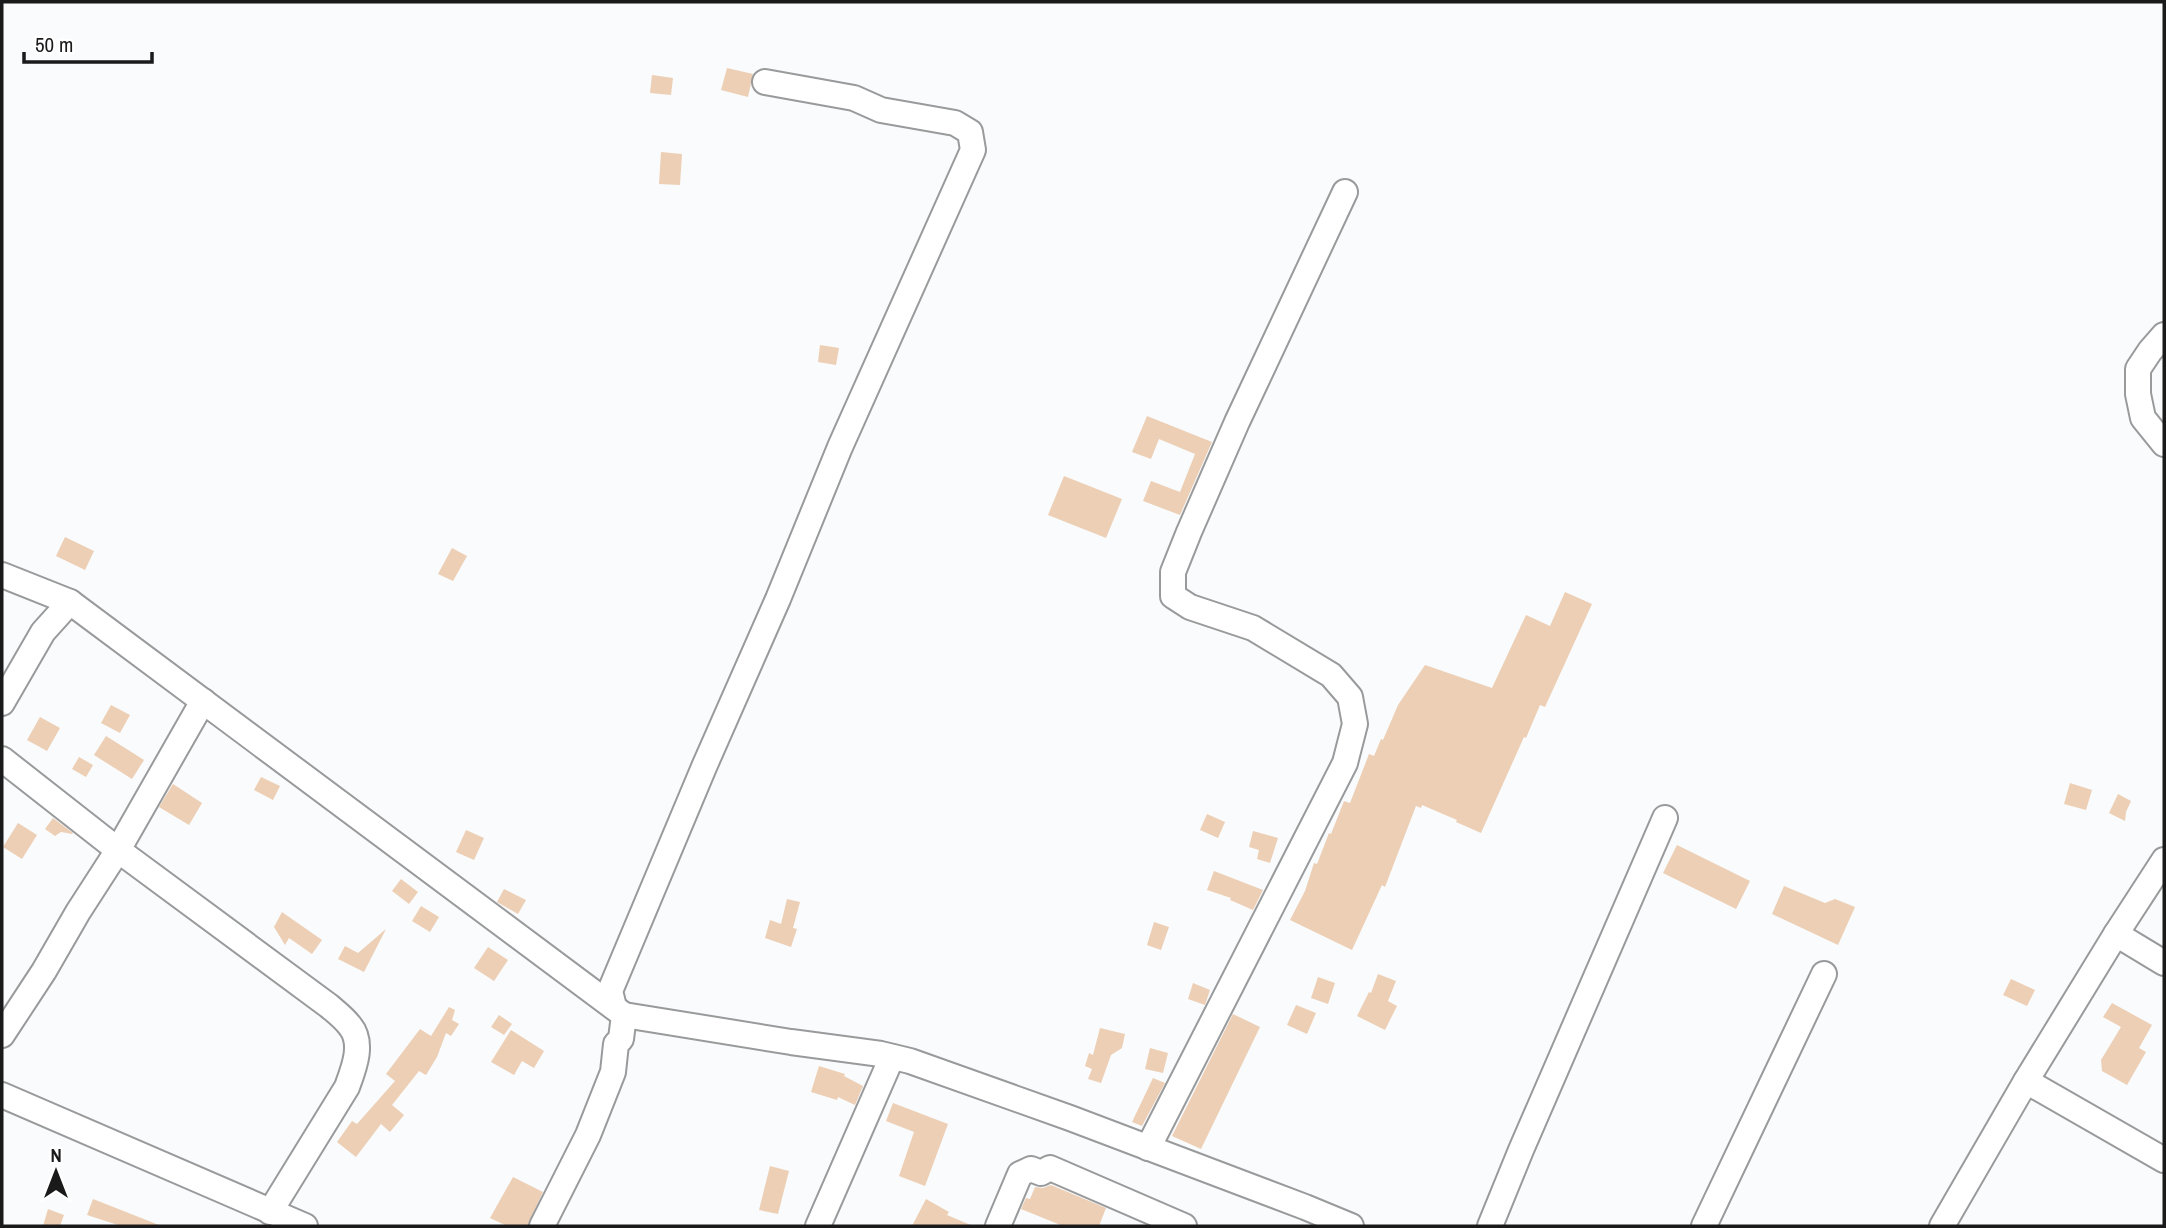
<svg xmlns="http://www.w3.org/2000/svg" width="2166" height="1228" font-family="'Archivo Narrow',sans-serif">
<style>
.building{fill:#edcfb5}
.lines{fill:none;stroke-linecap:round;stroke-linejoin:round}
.minor-casing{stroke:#989a9b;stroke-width:28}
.minor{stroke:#fff;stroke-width:24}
</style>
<rect width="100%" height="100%" fill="#f9fbfc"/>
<g class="building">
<polygon points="727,68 753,74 748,97 721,90"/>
<polygon points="652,75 673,78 671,95 650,93"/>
<polygon points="661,152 682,154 680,185 659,184"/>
<polygon points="820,345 839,348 836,365 818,362"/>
<polygon points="1147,416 1212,442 1180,515 1143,501 1151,481 1180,492 1195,454 1159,439 1151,459 1132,452"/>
<polygon points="1064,476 1122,499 1106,538 1048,515"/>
<polygon points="65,537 94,551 85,570 56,556"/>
<polygon points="452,548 467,556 453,581 438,574"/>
<polygon points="1565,592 1592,604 1545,707 1540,705 1526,738 1524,737 1481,833 1456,822 1457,820 1422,805 1421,808 1416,806 1385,887 1382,885 1352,950 1290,920 1305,891 1314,863 1317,864 1329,833 1331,834 1344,801 1350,803 1369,754 1374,756 1381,739 1383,740 1398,705 1425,665 1492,688 1526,615 1550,626"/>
<polygon points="111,705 130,715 120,733 101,723"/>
<polygon points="40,717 60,728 47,751 27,740"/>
<polygon points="106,736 144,760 132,779 94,755"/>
<polygon points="79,757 93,765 86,777 72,769"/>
<polygon points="261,777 280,786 273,800 254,790"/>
<polygon points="2070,783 2092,790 2086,810 2064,804"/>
<polygon points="173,784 202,803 189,825 159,807"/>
<polygon points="2118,794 2131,801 2126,812 2125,821 2109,813"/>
<polygon points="1207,814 1225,822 1218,838 1200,830"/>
<polygon points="53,818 73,833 72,834 61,832 55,836 45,829"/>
<polygon points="18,823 37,835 22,859 3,847"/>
<polygon points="466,830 484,838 474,860 456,852"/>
<polygon points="1253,831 1278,838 1270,863 1257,859 1259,850 1249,847"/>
<polygon points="1677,845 1750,881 1736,909 1663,873"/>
<polygon points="1214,871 1263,890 1253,910 1230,900 1231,898 1207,890"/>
<polygon points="401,879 418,892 409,904 392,891"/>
<polygon points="1784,886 1825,903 1835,899 1855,907 1838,945 1772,914"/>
<polygon points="504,889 526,900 518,914 497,902"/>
<polygon points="787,899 800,902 793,928 797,929 791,947 765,938 770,920 781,924"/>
<polygon points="421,906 439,917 430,932 412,921"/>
<polygon points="282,912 322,940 312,954 289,938 285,945 274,927"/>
<polygon points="1154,922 1169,927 1161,950 1147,945"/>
<polygon points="386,929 364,972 338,959 345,946 358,953"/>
<polygon points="488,947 508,960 494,981 474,968"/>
<polygon points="1378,974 1396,981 1388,1001 1397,1006 1385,1030 1357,1016 1369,992 1371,993"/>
<polygon points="1318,977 1335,983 1328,1004 1311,998"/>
<polygon points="2011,979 2035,990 2027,1006 2003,995"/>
<polygon points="1193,983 1210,990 1205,1005 1188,999"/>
<polygon points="2112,1003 2152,1025 2139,1048 2146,1052 2127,1085 2102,1071 2101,1060 2121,1027 2103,1017"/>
<polygon points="1296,1005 1316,1013 1307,1034 1287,1025"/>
<polygon points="449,1007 455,1010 452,1020 459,1024 451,1036 446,1033 437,1057 426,1075 419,1071 392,1105 404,1115 390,1132 381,1124 356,1157 337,1142 352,1121 357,1124 395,1081 386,1074 420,1029 431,1036"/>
<polygon points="1233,1014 1260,1027 1201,1149 1172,1136"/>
<polygon points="499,1015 512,1024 504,1035 491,1027"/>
<polygon points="1100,1028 1125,1034 1122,1048 1111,1055 1101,1083 1088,1079 1092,1069 1085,1066 1089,1053 1093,1055"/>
<polygon points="511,1030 544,1051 534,1068 522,1061 514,1075 491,1062"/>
<polygon points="1150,1048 1168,1053 1163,1073 1145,1069"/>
<polygon points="819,1066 845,1074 844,1076 863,1086 855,1105 838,1097 837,1100 811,1092"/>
<polygon points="1153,1078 1165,1083 1142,1126 1132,1122"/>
<polygon points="893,1103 948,1124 925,1186 899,1176 914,1132 886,1121"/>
<polygon points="770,1166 789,1171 778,1214 759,1210"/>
<polygon points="513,1177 543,1192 527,1226 507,1226 490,1218"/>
<polygon points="1051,1185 1106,1208 1099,1226 1063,1226 1021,1209 1026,1198 1030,1199 1035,1187 1043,1188"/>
<polygon points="93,1199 159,1225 159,1226 121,1226 87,1215"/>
<polygon points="926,1199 949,1212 947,1215 973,1226 912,1226"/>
<polygon points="48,1209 64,1215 60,1226 43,1226"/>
</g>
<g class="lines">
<g class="minor-casing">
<g id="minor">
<polyline points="2164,335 2150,351 2138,369 2138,394 2143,418 2164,444"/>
<polyline points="2,575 70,602 624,1015 621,1039 616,1044 613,1072 588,1135 542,1226"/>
<polyline points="2,703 43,632 70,602"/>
<path d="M2,759L118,850L329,1006C336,1012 344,1018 350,1026C364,1043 354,1068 347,1087L270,1212"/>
<polyline points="2116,934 2164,963"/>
<polyline points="614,1007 610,991 704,767 778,599 840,447 973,150 970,132 955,123 881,110 854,98 765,82"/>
<polyline points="624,1015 791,1042 881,1054 910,1061 1070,1118 1305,1207 1351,1226"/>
<polyline points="2,1035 44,971 78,912 118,850 203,701"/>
<polyline points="2026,1081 2164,1160"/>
<polyline points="2,1095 305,1226"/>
<polyline points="1148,1148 1345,763 1355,724 1350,697 1331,675 1253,628 1190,607 1173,596 1173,572 1189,532 1237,422 1345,192"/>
<polyline points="818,1226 892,1057"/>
<polyline points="998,1226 1020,1174 1031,1169 1041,1173 1050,1168 1184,1226"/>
<polyline points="1490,1226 1521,1150 1665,818"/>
<polyline points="1704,1226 1824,974"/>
<polyline points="1942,1226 2026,1081 2116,934 2164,860"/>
</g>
</g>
<use href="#minor" class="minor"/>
</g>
<rect width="2166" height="1228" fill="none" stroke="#1a1a1b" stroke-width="7"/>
<g transform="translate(56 1172)" stroke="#ffffff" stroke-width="5" paint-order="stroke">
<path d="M0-5L12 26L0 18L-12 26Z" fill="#1a1a1b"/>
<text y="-10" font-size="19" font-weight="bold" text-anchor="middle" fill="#1a1a1b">N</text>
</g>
<path d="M24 52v10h128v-10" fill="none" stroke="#1a1a1b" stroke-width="3.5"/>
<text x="35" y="52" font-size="21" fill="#1a1a1b" stroke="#ffffff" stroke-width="5" paint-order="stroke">50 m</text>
</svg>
